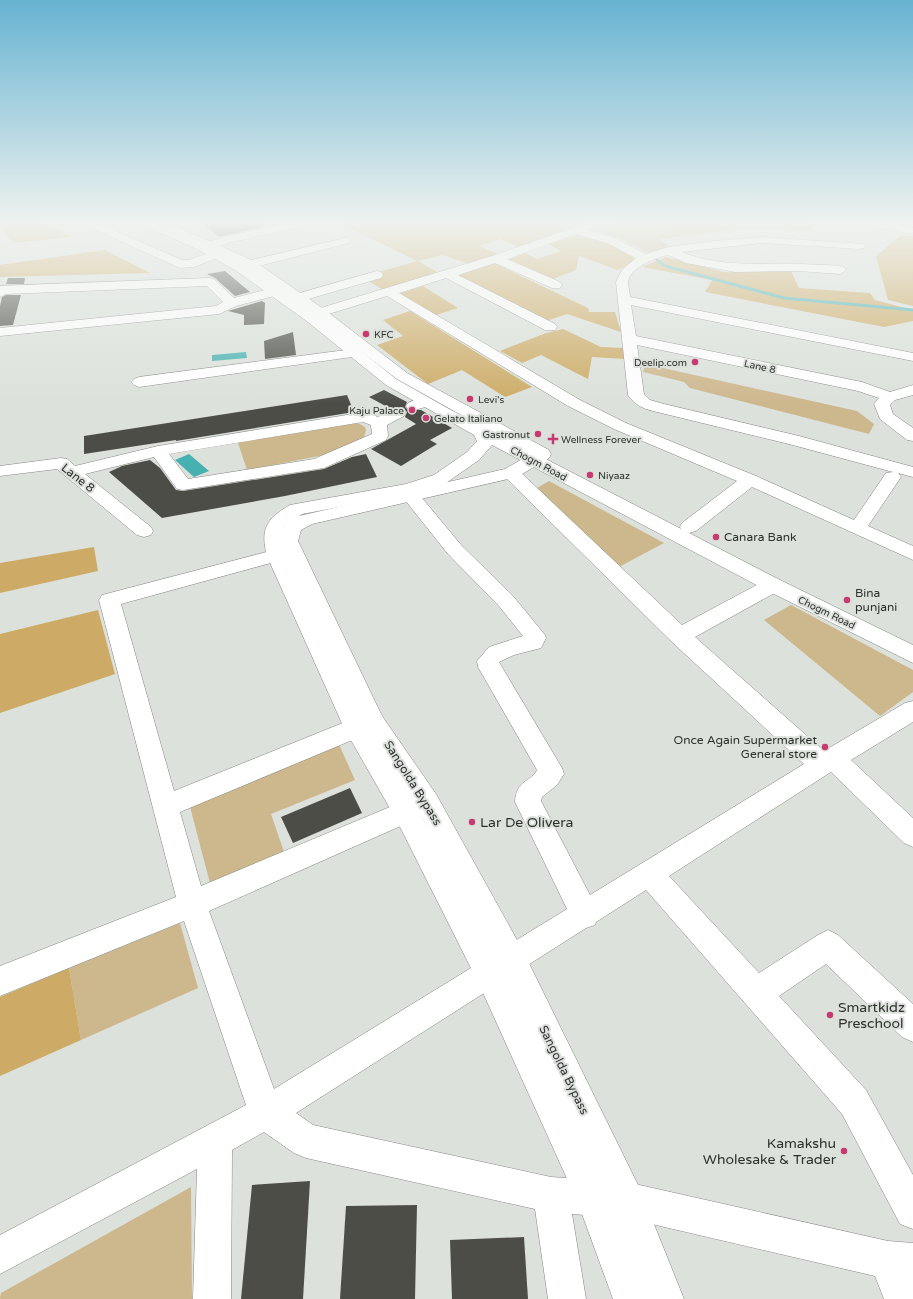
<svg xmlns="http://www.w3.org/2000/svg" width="913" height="1299" font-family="'Varela Round',sans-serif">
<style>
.green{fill:#cdb78d}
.forest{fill:#cdab66}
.water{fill:#47b1b1}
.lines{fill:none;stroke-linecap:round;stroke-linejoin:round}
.stream{stroke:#47b1b1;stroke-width:3}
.building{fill:#4c4d47}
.minor-casing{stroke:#838781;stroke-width:1}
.major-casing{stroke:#838781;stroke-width:1}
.highway-casing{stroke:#838781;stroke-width:1}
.minor{fill:#fff;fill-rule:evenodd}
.major{fill:#fff;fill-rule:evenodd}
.highway{fill:#fff;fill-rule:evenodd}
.poi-dot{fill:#c63a6f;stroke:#dce1db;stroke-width:1.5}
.labels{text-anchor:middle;stroke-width:4;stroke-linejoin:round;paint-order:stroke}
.far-poi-label{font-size:10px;fill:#2e302e;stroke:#dce1db;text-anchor:start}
.far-street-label{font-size:10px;fill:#2e302e;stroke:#dce1db}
.street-label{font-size:12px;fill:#2e302e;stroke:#dce1db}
.poi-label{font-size:12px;fill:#2e302e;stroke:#dce1db;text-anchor:start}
.near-poi-label{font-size:14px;fill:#2e302e;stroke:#dce1db;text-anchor:start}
</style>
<rect width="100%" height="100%" fill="#dce1db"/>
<g class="green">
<polygon points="619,222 651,222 674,231 655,237 672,248 652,253 646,252 626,241 595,230"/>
<polygon points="645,364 857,411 874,424 869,434 690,388 684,382 643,372"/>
<polygon points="356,422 365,427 366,431 363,439 324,455 247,470 237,440"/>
<polygon points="549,481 664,543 617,568 537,488"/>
<polygon points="791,605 913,670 913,692 880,716 764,620"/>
<polygon points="337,740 355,780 271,814 284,852 211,887 189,803"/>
<polygon points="180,923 198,988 81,1040 69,968"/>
<polygon points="191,1187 192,1299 0,1299 1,1293"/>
</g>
<g class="forest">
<polygon points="0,222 43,222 73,237 14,243 0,228"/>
<polygon points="337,222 591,222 519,247 500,239 480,246 498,254 469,264 443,255 418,261 437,272 385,291 362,277 417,261"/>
<polygon points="651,222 815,222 810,231 750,228 658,239 655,237 673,231"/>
<polygon points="575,235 606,241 637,260 618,270 579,256 576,270 553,279 509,259 525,253 537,259 561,251 548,244"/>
<polygon points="901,235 913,236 913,306 888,300 876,256"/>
<polygon points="105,250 150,273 0,277 0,265"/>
<polygon points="666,257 724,272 791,271 799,288 870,293 875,300 913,310 913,321 884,327 705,292 712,280 642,267"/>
<polygon points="494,263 588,308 589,312 615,312 621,332 567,314 546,321 457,276"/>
<polygon points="423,286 458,308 436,315 399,294"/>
<polygon points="410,311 532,387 505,397 462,370 428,384 377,345 403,336 383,320"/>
<polygon points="563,329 601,347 624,348 625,359 592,357 588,379 541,355 522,363 500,351 546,333"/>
<polygon points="94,547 98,571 0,593 0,563"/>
<polygon points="98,610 115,674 0,713 0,634"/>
<polygon points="69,968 81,1040 0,1076 0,997"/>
</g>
<g class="water">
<polygon points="246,352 247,358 212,361 212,355"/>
<polygon points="189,454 209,471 194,477 175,460"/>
</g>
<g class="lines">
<polyline class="stream" points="657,260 665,266 784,298 913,310"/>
</g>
<g class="building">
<polygon points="201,222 262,222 263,227 219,237"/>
<polygon points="225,271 250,292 235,296 215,278 207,274"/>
<polygon points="8,278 25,278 24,284 6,284"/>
<polygon points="6,295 21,295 13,325 0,326 0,306 2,297"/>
<polygon points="262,301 265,303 264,324 244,325 244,315 228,311"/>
<polygon points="293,332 296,355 265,359 264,341"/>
<polygon points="384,390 407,402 405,407 408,410 421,410 452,428 430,440 437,444 401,466 371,449 416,424 405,417 407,412 404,409 397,407 391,409 369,397"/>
<polygon points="347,395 354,412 176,441 176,440 84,454 84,436"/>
<polygon points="366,454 377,477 285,496 162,518 109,472 122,466 150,460 160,468 176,490 183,491 324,469 352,457"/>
<polygon points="350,788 362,813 293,843 281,817"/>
<polygon points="310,1181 303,1299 241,1299 252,1185"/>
<polygon points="417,1205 415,1299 340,1299 346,1206"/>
<polygon points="524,1237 528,1299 452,1299 450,1240"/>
</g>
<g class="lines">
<g class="minor-casing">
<g id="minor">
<polygon points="90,222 104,222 102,225 182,260 189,260 216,250 222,254 220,257 194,267 180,268 89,227 87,225"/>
<polygon points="291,222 312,222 307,225 224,244 203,252 197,248 199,246 217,239"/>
<path d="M589,222H605L587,230L615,238L646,254L668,247L714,241L762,237L864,244L866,246L864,248L860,249L762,243L682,252C725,270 772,261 817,265C826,265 835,265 844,267L846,270L840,274L799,271L735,272L686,263L668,255C656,258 631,266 628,282C628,286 630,293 630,297L913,353V361L631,305L636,336L862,382L890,392L913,385V395L895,400L890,405L893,414L913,428V441L907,440L880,419L874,404L879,398L858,391L637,345L644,394L650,400L664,404L799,436L913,467V477L898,473L901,477L868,526L913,546V560L752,487L696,531L689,533L682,531L680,527L682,523L737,481L614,429L568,406L387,296L309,320L304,319L302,316L304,313L492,256ZM576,234L607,243L636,258L622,270L616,282L628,395C635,405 642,408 653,411L789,444L893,472L886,473L854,520L756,476L626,423L580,400L399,293L446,278L545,330H555L557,327L555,324L458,275L495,263L552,288H560L562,285L560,282L507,259Z"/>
<polygon points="862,222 885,222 913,228 913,234 867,225"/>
<polygon points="345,238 349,239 351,241 349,243 239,271 233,267 235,264"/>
<polygon points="377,271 381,272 383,275 381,278 298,302 292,298 293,295"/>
<polygon points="210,278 214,279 234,298 273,288 279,292 278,295 236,306 219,314 0,336 0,328 216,306 223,302 207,286 6,294 0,297 0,286"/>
<polygon points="354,349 359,350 361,353 359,356 139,387 134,385 131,382 134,379 139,377"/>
<path d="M423,396L429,398L431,401C426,408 417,411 408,409L406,406L408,403Z"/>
<path d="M398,408L404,410L406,413L404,416L387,425L388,436L386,440L324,468L183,490L177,489L154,457L85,474L151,527L153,531L151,535L144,537L137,535L57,469L0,476V466L61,458L67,459L75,466L158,446L365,412L378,417ZM363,422L371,425L372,434L314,459L188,479L169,454Z"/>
<path d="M511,468L517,469L682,625L766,580L773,578L780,580L783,585L780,590L695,637L824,751L905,703L913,701V722L851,760L913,818V847L904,843L831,772L669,876L759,973L818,935L828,930L838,935L913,1004V1042L902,1037L826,964L779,996L866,1090L913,1175V1229L900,1224L842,1114L646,890L596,922L595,925L586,928L296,1113L313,1125L551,1177L626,1182L888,1241L913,1243V1299H884L875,1276L626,1218L572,1214L586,1299H548L535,1209L306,1158L294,1153L264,1132L232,1150L231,1299H193L197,1169L0,1274V1235L246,1105L184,921L0,996V966L176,897L99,600L102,595L293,545L300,547L303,551L300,555L121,604L174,791L365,714L373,712L381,714L385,721L381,728L180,812L201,886L421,794L430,797L434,805L430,813L209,911L274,1089L567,909L515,802C516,779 532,782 537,770L478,667L477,661L489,647L523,636L499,606L448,554L405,500L402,496L405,492L411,491L417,492L462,546L513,596L545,635L546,638L541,648L514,655L499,662L562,768L564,774L557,785L542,797L541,801L590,895L804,764L672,642L505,477L502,473L505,469Z"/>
</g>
</g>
<g class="major-casing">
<path id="major" d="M136,222H151L207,246L243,264L314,313L396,379L449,409L780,580L913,645V663L766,590L492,445L479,460L446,483L409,494L302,514L284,527L283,539L287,556L366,724L414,803L501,962L607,1185L651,1299H613L578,1203L479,984L396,819L344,728L267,556C260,529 266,519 290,505L406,484L434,475L467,452L477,441L474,435L386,385L304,319L235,270L199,250Z"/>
</g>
<g class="highway-casing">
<polygon id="highway" points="151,222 166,222 254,261 325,310 407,373 549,450 551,454 549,458 517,477 312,524 301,530 298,541 382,716 436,794 522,949 639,1187 684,1299 646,1299 611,1208 500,971 418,810 361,721 278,541 286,523 299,516 505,469 531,454 397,379 315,316 246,267"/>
</g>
<use href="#minor" class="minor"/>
<use href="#major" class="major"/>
<use href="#highway" class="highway"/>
</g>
<linearGradient id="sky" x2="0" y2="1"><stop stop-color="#67b3d2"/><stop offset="0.55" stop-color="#eff2ef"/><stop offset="1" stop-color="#eff2ef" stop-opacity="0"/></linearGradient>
<rect width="913" height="404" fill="url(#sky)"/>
<g class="poi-dot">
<circle cx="366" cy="334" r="4"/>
<circle cx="695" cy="362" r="4"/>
<circle cx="470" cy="399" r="4"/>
<circle cx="412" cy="410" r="4"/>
<circle cx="426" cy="418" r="4"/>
<circle cx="538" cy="434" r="4"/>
<path d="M551 433h4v4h4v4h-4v4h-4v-4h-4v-4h4z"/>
<circle cx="590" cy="475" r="4"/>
<circle cx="716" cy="537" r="4"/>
<circle cx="847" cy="600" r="4"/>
<circle cx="825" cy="747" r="4"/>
<circle cx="472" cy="822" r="4"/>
<circle cx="830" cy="1015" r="4"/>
<circle cx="844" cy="1151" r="4"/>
</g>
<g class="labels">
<g class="far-poi-label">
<text x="374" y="338">KFC</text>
<text x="687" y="366" text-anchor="end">Deelip.com</text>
<text x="478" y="403">Levi's</text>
<text x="404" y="414" text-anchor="end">Kaju Palace</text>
<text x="434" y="422">Gelato Italiano</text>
<text x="530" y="438" text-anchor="end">Gastronut</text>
<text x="561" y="443">Wellness Forever</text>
<text x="598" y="479">Niyaaz</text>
</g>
<g class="far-street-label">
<text transform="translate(760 366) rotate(12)" y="4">Lane 8</text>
<text transform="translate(539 463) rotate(28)" y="4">Chogm Road</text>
<text transform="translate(827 612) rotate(26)" y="4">Chogm Road</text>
</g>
<g class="street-label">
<text transform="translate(78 478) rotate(38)" y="4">Lane 8</text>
<text transform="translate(413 783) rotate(58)" y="4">Sangolda Bypass</text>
<text transform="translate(564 1070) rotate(64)" y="4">Sangolda Bypass</text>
</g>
<g class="poi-label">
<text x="724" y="541">Canara Bank</text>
<text x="855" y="597">Bina<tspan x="855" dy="14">punjani</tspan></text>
<text x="817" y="744" text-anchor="end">Once Again Supermarket<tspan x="817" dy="14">General store</tspan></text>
</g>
<g class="near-poi-label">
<text x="480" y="827">Lar De Olivera</text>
<text x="838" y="1012">Smartkidz<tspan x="838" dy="16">Preschool</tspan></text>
<text x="836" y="1148" text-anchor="end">Kamakshu<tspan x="836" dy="16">Wholesake &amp; Trader</tspan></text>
</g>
</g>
</svg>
